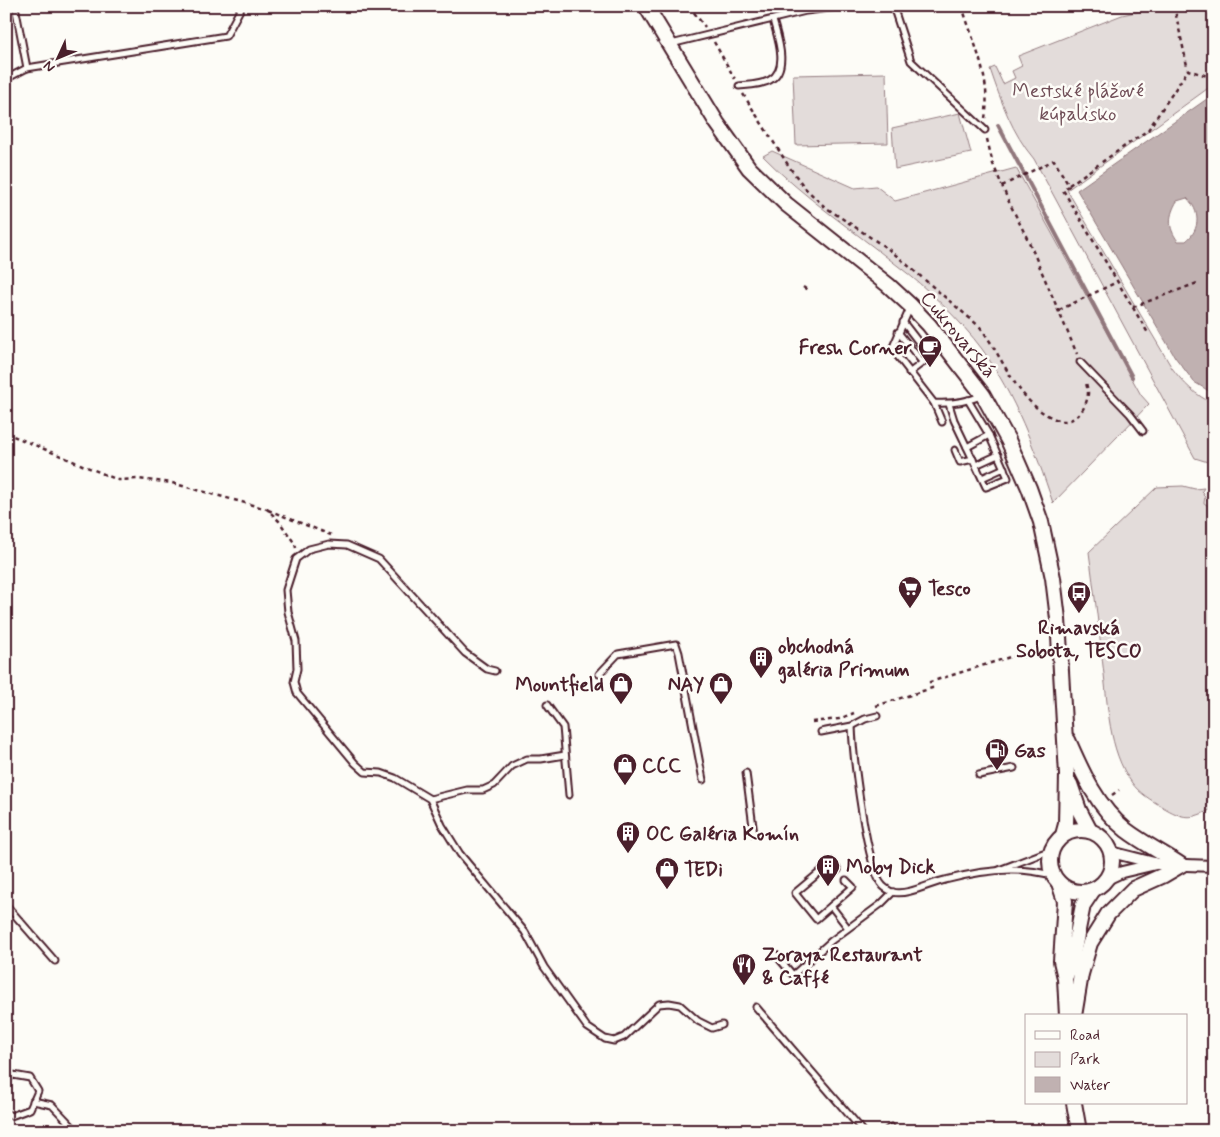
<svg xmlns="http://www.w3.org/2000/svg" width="1220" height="1137" font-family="Mynerve,sans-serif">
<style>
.green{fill:#e3dcda;stroke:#967e82}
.water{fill:#c0b1b1;stroke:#91777b;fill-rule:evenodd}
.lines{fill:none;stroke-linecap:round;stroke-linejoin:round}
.stream{stroke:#91777b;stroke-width:4}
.lane-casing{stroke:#4a1f2b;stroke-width:9}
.street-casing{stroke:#4a1f2b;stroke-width:14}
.secondary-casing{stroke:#4a1f2b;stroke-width:18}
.path{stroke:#4a1f2b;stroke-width:2.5;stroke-dasharray:4 4;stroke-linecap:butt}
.lane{stroke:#fdfcf7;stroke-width:5}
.street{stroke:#fdfcf7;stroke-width:10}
.secondary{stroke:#fdfcf7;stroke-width:14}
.labels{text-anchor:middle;stroke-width:5;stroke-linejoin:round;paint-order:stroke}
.park-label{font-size:20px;fill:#704e57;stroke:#fdfcf7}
.street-label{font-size:20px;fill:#4a1f2b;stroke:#fdfcf7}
.poi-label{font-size:20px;font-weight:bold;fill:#4a1f2b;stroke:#fdfcf7;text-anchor:start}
</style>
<rect width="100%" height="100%" fill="#fdfcf7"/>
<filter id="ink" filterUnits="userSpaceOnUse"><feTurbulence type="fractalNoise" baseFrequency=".02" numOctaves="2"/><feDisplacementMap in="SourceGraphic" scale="10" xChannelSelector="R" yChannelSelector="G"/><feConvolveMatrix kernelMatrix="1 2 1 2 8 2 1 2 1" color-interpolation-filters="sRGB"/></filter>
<g filter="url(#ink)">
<g class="green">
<path d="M1163,6H1214V84L1067,190L1172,368C1184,384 1195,395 1214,404V464L1195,458L1034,159C1012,133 1001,101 990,69L995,67L1003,84L1015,78L1012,71L1022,66L1018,56L1122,15Z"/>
<polygon points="886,73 888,143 796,145 793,75"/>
<polygon points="960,113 971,153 895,169 892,128"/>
<path d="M772,151L855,188L876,186L895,201L1016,168L1141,395L1149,404L1053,503C1035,449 1015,396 982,349C962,322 925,286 898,266C853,230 804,198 763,156Z"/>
<path d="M1183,486L1195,489L1204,488L1202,491L1204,493L1203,495L1205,497L1204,503L1210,507L1212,505L1210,503L1212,500L1209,496L1214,489V808C1190,820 1185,820 1161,806C1151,800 1139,793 1132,783C1108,750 1108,704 1103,666C1099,628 1094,590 1089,552L1157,487Z"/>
</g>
<path class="water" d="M1214,94V394L1194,382L1175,357L1077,190ZM1187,198C1200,211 1201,229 1186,241H1178C1167,227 1169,215 1177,201Z"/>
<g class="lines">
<polyline class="stream" points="998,125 1132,377"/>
<g class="lane-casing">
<g id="lane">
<polyline points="15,6 27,68 226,36 242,6"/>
<polyline points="893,6 911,61 985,130"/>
<polyline points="671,44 806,11 846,6"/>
<polyline points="6,79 27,68"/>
<path d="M739,86C750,85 761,85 770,80C790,69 777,36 773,20"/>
<path d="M910,308L892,349L934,403C950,404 966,402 981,396"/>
<polyline points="903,322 930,357 909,373"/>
<polyline points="898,332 923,363"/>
<polyline points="1080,362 1130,414 1143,431"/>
<polyline points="934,403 942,422"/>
<polyline points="949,404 954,420 986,487 1008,478 989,435 968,400"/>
<polyline points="967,447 989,435"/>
<polyline points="955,450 960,462 973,459"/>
<polyline points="976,465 998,455"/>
<polyline points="982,478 1004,468"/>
<polyline points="495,671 487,669 465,653 379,559 347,545 329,544 309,549 296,559 286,590 288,612 296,641 297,669 294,682 297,693 355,763 365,772 381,773 395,778 430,799 442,825 460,854 525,932 544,967 587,1027 605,1039 614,1041 624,1037 659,1004 669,1003 680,1005 698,1021 712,1028 722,1025"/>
<polyline points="599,674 618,654 676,644 679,653 703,780"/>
<polyline points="547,705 563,727 569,795"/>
<path d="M852,726C853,754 866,869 883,886C885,888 891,892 893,892C906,896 931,883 945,880C978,871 1020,865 1054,876"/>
<polyline points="821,732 852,726 865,719 877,716"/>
<polyline points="746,773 754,834"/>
<polyline points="979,775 1014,768"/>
<polyline points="430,799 467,790 483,790 494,785 512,766 527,759 541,759 565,755"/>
<polyline points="838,870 832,862 795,893 816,919 853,887 846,880"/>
<polyline points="999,870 1051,850"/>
<polyline points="6,905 55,961"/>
<polyline points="831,906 848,928"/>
<polyline points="776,955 793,975 831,941 881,904 893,892"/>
<polyline points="756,1007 863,1131"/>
<polyline points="6,1080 13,1075 30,1078 38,1091 30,1109 11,1116 6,1113"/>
<polyline points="33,1101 52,1105 73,1127 74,1131"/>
<polyline points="886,1131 891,1127"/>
</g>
</g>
<g class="street-casing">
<g id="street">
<polyline points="1111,852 1158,864 1214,866"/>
<polyline points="1107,879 1122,872 1156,864"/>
</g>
</g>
<g class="secondary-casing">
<g id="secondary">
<polyline points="646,6 717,123 749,168 786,204 888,285 911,306 929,325 983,395 1008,440 1029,488 1041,522 1053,578 1058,619 1067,775 1066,824 1063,835"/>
<path d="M1068,740C1082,772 1097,807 1126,830C1143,843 1163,853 1181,865L1164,875L1133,889L1108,914L1090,943L1081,974L1074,1016"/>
<polyline points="1070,784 1079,810 1090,831"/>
<circle cx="1081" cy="861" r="31"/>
<polyline points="1059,883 1065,901 1061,961 1065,978 1067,1016"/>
<polyline points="1065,978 1071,964 1083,905 1093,890"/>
<polyline points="1074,1103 1079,1131"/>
</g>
</g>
<g class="path">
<polyline points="689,6 705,27"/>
<path d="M962,6C973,42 992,80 985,118"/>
<polyline points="1174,6 1188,70 1214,78"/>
<polyline points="714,42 735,79"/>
<path d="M743,94L790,168L805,188L825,207L891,251L980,327C1004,358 1016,402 1055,419C1073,427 1087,410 1088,393C1088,389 1086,385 1086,381"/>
<polyline points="987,139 993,164 1008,200 1029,242 1077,354"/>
<polyline points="1069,185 1148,130 1188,70"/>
<polyline points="1002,186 1054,160 1069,186 1063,190 1148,333"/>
<polyline points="803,287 809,291"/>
<polyline points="1133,307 1200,282"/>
<polyline points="1059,310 1117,282"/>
<polyline points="6,433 118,480 139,479 172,483 267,509 279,521 295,544 296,548"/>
<polyline points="268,510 331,535"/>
<polyline points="876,706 932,688 930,682 1010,657 1048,655"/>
<polyline points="812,722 839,719 854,713"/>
<polyline points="1112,795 1119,790"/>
</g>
<use href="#lane" class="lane"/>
<use href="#street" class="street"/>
<use href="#secondary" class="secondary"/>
</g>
</g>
<defs>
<g id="cafe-pin" transform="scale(1.25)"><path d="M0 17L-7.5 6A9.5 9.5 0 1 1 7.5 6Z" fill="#4a1f2b" stroke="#fdfcf7"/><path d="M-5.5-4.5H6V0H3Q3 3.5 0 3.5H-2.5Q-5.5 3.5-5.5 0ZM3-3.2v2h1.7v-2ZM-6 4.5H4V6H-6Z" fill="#fff"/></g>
<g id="supermarket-pin" transform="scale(1.25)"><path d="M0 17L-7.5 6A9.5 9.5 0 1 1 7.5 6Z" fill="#4a1f2b" stroke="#fdfcf7"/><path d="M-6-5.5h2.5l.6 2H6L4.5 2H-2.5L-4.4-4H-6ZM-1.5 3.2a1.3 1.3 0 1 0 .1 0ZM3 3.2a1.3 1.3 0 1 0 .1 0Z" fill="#fff"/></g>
<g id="bus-pin" transform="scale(1.25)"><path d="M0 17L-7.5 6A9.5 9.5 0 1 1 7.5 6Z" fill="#4a1f2b" stroke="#fdfcf7"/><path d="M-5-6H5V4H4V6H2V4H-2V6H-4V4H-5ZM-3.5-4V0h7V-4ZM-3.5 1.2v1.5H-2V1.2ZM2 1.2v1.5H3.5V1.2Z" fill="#fff"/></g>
<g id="building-pin" transform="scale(1.25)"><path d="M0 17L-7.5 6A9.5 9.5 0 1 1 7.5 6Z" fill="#4a1f2b" stroke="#fdfcf7"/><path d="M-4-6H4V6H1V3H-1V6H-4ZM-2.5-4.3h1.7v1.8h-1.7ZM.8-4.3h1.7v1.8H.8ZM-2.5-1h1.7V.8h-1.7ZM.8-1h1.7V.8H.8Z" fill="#fff"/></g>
<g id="shop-pin" transform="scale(1.25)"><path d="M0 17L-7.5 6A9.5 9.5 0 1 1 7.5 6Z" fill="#4a1f2b" stroke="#fdfcf7"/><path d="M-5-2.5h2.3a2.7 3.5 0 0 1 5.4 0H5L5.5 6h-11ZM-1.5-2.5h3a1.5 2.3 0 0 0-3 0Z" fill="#fff"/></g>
<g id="fuel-pin" transform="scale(1.25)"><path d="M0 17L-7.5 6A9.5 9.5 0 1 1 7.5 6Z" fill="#4a1f2b" stroke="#fdfcf7"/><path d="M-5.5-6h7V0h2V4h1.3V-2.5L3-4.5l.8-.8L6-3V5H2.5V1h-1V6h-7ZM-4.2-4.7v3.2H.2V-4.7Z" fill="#fff"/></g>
<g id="restaurant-pin" transform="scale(1.25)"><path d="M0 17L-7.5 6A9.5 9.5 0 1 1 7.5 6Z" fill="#4a1f2b" stroke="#fdfcf7"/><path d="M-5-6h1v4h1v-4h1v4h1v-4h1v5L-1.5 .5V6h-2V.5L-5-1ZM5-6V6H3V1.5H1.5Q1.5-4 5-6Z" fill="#fff"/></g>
</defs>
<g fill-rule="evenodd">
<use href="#cafe-pin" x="930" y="347"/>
<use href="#supermarket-pin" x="910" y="588"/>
<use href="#bus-pin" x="1079" y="593"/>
<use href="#building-pin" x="761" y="658"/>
<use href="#shop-pin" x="621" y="684"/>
<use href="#shop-pin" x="721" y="684"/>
<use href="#fuel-pin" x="997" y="750"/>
<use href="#shop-pin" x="625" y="765"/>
<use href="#building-pin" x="628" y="833"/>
<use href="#building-pin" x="828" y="866"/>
<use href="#shop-pin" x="667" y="869"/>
<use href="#restaurant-pin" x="744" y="965"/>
</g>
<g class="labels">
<g class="park-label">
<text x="1078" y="97">Mestské plážové<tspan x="1078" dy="23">kúpalisko</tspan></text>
</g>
<g class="street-label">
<text transform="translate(959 334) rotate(50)" y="7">Cukrovarská</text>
</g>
<g class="poi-label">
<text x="912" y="354" text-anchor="end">Fresh Corner</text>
<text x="928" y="595">Tesco</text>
<text x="1079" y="634" text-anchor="middle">Rimavská<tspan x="1079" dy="23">Sobota, TESCO</tspan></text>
<text x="778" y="653">obchodná<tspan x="778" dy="23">galéria Primum</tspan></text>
<text x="604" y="691" text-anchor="end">Mountfield</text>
<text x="704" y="691" text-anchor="end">NAY</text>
<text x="1014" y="757">Gas</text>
<text x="642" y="772">CCC</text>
<text x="646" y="840">OC Galéria Komín</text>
<text x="846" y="873">Moby Dick</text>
<text x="684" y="876">TEDi</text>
<text x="762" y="961">Zoraya Restaurant<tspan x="762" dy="23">&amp; Caffé</tspan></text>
</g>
</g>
<rect width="1220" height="1137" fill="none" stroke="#fdfcf7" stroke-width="25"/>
<rect x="12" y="12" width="1195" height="1112" fill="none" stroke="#4a1f2b" stroke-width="2" filter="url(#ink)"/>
<rect x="1025" y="1014" width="162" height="90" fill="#fdfcf7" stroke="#b5a4a5"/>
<rect x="1035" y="1031" width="25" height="8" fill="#fdfcf7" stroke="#b5a4a5"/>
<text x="1070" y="1040" font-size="15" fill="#4a1f2b">Road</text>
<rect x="1035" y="1052" width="25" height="15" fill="#e3dcda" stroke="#b5a4a5"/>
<text x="1070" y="1064" font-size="15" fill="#4a1f2b">Park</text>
<rect x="1035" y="1077" width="25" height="15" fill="#c0b1b1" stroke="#b5a4a5"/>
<text x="1070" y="1090" font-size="15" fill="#4a1f2b">Water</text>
<g transform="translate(58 58) rotate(226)" stroke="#fdfcf7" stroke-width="4" paint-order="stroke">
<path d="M0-4L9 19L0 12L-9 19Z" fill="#4a1f2b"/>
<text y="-8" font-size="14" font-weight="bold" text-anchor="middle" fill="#4a1f2b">N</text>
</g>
</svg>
